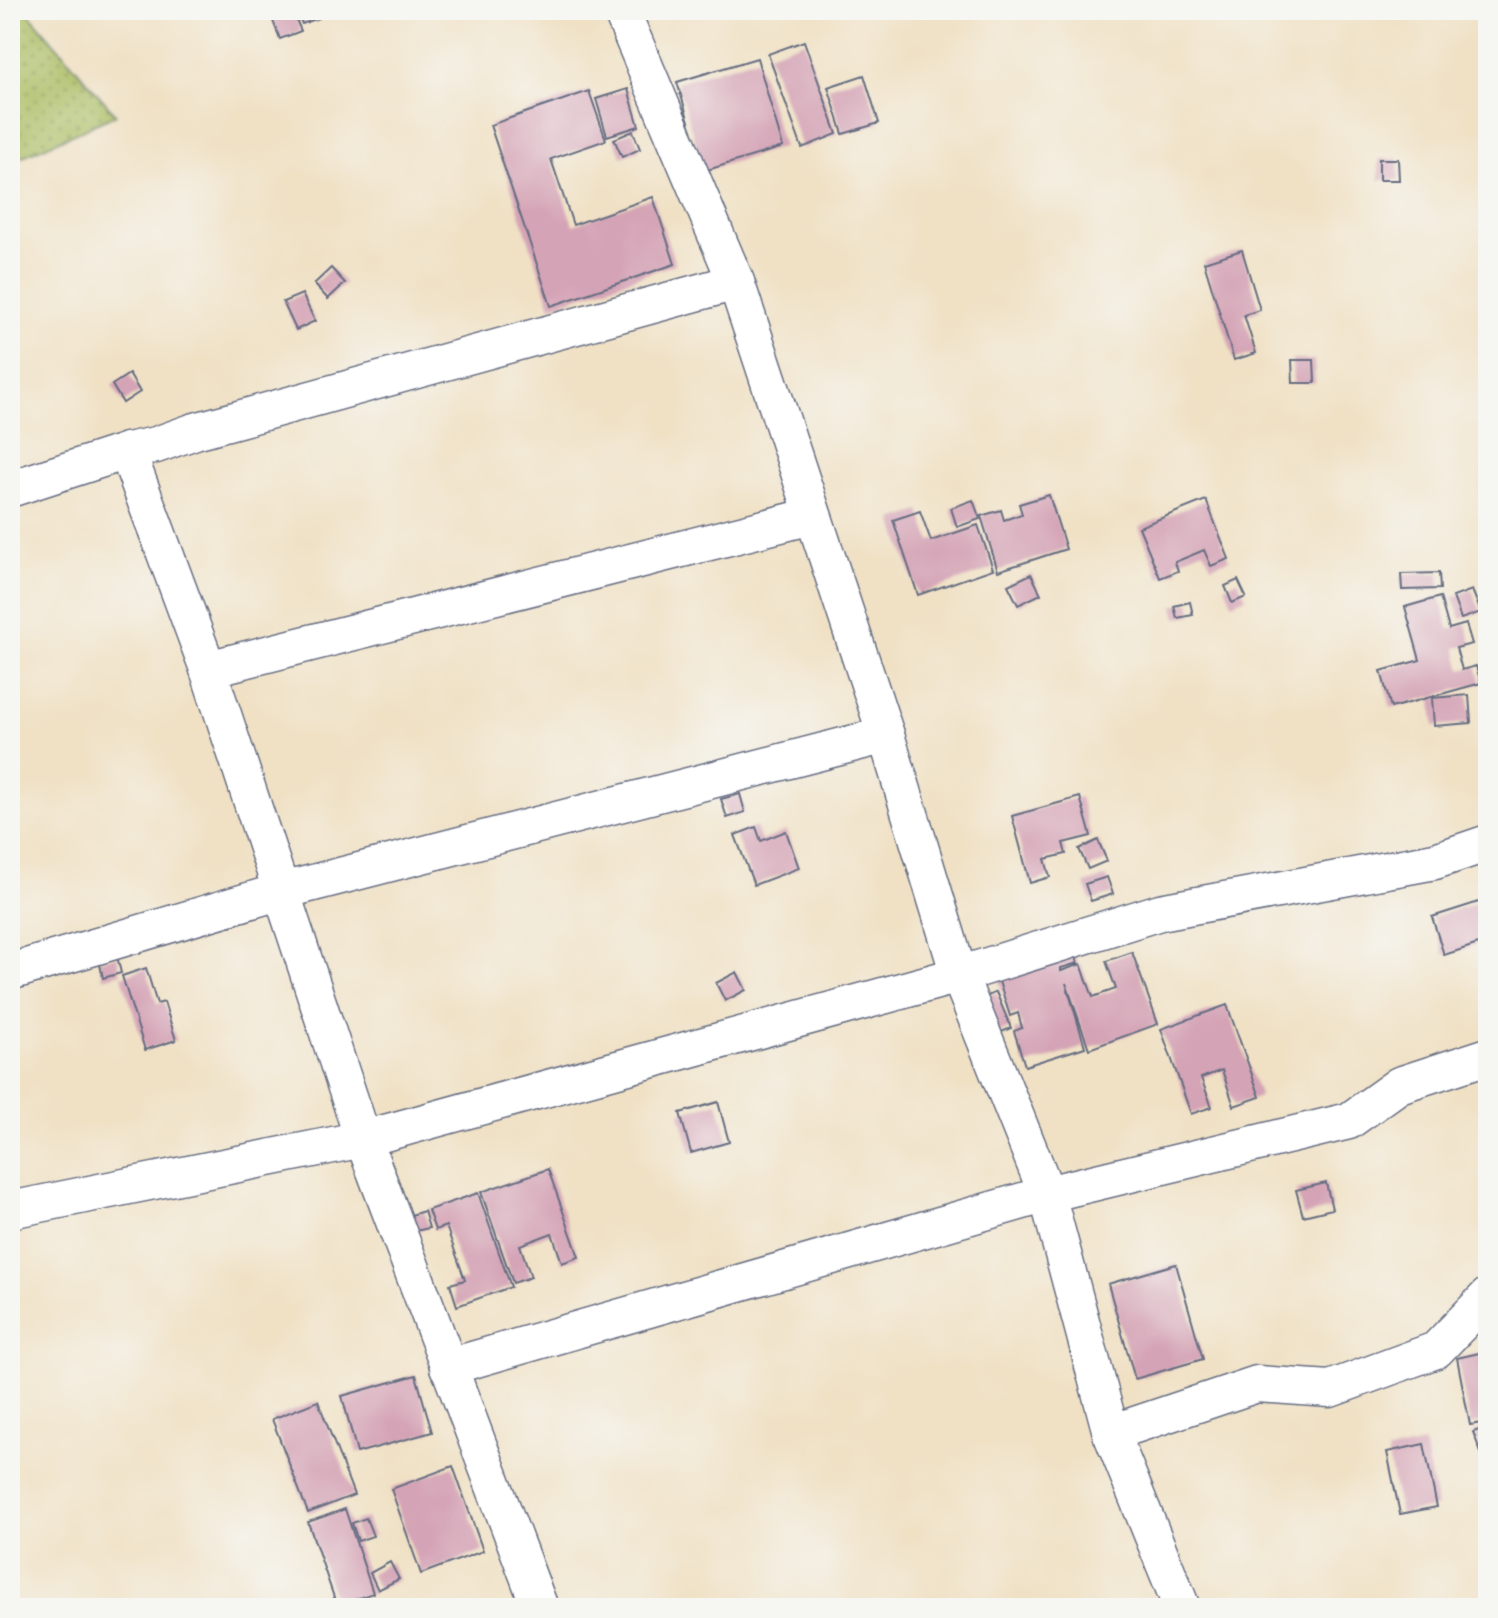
<svg xmlns="http://www.w3.org/2000/svg" width="1498" height="1618" font-family="'EB Garamond',serif">
<style>
.grass{fill:url(#grass-dots);stroke:#62765f;stroke-width:2}
.building{fill:#d4a3b5}
.lines{fill:none;stroke-linecap:round;stroke-linejoin:round}
.minor-casing{stroke:#666d82;stroke-width:39}
.minor{stroke:#fff;stroke-width:36}
</style>
<defs>
<pattern id="grass-dots" width="8" height="8" patternUnits="userSpaceOnUse" patternTransform="scale(2)"><rect width="8" height="8" fill="#aabc60"/><path d="M2 2h.1M6 6h.1" fill="none" stroke="#8a9952" stroke-width="1.8" stroke-linecap="round"/></pattern>
</defs>
<rect width="100%" height="100%" fill="#f6f6f2"/>
<filter id="ink" filterUnits="userSpaceOnUse"><feTurbulence type="fractalNoise" baseFrequency=".0125" numOctaves="2"/><feDisplacementMap in="SourceGraphic" scale="16" xChannelSelector="R" yChannelSelector="G"/><feConvolveMatrix kernelMatrix="1 2 1 2 8 2 1 2 1" color-interpolation-filters="sRGB"/></filter>
<filter id="wash" filterUnits="userSpaceOnUse"><feTurbulence type="fractalNoise" baseFrequency=".006" numOctaves="4" result="noise"/><feDisplacementMap in="SourceGraphic" scale="32" xChannelSelector="R" yChannelSelector="G"/><feGaussianBlur stdDeviation="1.8" result="paint"/><feColorMatrix in="noise" values="0 0 0 0 0 0 0 0 0 0 0 0 0 0 0 0 0 1.4 0 .05"/><feComposite in="paint" operator="in"/></filter>
<g filter="url(#wash)">
<rect width="100%" height="100%" fill="#f0e1c5"/>
<polygon class="grass" points="10,10 26,10 116,115 10,162"/>
<g id="blocks">
<g class="building">
<polygon points="277,10 292,10 301,31 280,39 270,13"/>
<polygon points="297,10 341,10 302,24"/>
<polygon points="804,41 837,134 802,148 768,54"/>
<polygon points="757,58 783,147 704,171 677,82"/>
<polygon points="864,75 879,123 843,134 828,87"/>
<polygon points="628,89 639,126 607,136 596,99"/>
<polygon points="589,91 606,140 551,159 573,225 653,197 675,264 551,306 490,125"/>
<polygon points="633,131 640,149 622,157 614,139"/>
<polygon points="1379,159 1398,159 1399,180 1379,180"/>
<polygon points="1242,250 1260,310 1244,315 1256,353 1234,360 1204,262"/>
<polygon points="331,268 345,283 328,299 314,284"/>
<polygon points="302,294 315,321 296,330 283,302"/>
<polygon points="1292,360 1314,360 1315,383 1293,383"/>
<polygon points="129,374 140,392 123,403 112,385"/>
<polygon points="1049,495 1066,549 998,571 981,516 1001,510 1004,520 1022,514 1019,504"/>
<polygon points="973,500 980,519 957,527 951,508"/>
<polygon points="1206,500 1229,559 1211,566 1204,550 1175,562 1178,571 1160,578 1139,527"/>
<polygon points="920,511 931,541 978,525 993,569 918,595 893,520"/>
<polygon points="1439,573 1440,589 1402,590 1401,574"/>
<polygon points="1031,574 1041,594 1018,605 1008,585"/>
<polygon points="1238,580 1246,597 1232,603 1225,586"/>
<polygon points="1472,590 1481,612 1461,619 1453,597"/>
<polygon points="1440,597 1449,629 1466,624 1472,644 1456,648 1462,670 1476,666 1481,683 1391,708 1381,671 1420,660 1405,607"/>
<polygon points="1190,602 1193,615 1177,618 1174,606"/>
<polygon points="1469,695 1471,723 1434,726 1432,698"/>
<polygon points="740,794 745,812 727,818 721,799"/>
<polygon points="1080,797 1091,836 1063,843 1066,854 1045,859 1050,877 1030,883 1012,816"/>
<polygon points="756,827 761,841 786,831 799,868 754,885 735,835"/>
<polygon points="1098,840 1107,861 1088,869 1079,849"/>
<polygon points="1107,877 1113,894 1091,901 1085,884"/>
<polygon points="1488,899 1488,941 1444,955 1432,917"/>
<polygon points="1073,946 1078,963 1061,968 1061,971 1081,964 1093,997 1116,989 1106,961 1132,952 1158,1024 1089,1049 1066,983 1085,1047 1025,1066 1014,1031 1022,1028 1018,1013 1010,1016 996,972"/>
<polygon points="117,956 121,973 103,978 99,960"/>
<polygon points="146,968 157,1004 164,1002 176,1040 145,1050 122,976"/>
<polygon points="737,972 746,990 725,1001 716,983"/>
<polygon points="996,992 1011,1028 992,1036 977,1001"/>
<polygon points="1227,1005 1260,1097 1234,1106 1222,1070 1201,1078 1212,1107 1191,1114 1161,1029"/>
<polygon points="718,1102 729,1142 691,1153 680,1113"/>
<polygon points="548,1169 579,1257 562,1263 552,1233 520,1245 531,1277 513,1283 481,1192"/>
<polygon points="1326,1183 1332,1209 1303,1216 1296,1190"/>
<polygon points="478,1193 511,1287 457,1306 450,1284 465,1280 446,1226 435,1230 428,1210"/>
<polygon points="424,1211 429,1228 415,1231 411,1215"/>
<polygon points="1176,1264 1203,1359 1135,1379 1108,1284"/>
<polygon points="1488,1351 1488,1422 1470,1425 1457,1358"/>
<polygon points="416,1375 432,1432 357,1453 342,1396"/>
<polygon points="318,1401 354,1495 308,1513 272,1419"/>
<polygon points="1488,1427 1488,1471 1473,1432"/>
<polygon points="1424,1444 1437,1507 1400,1514 1387,1452"/>
<polygon points="453,1466 483,1551 421,1574 391,1489"/>
<polygon points="345,1509 373,1593 337,1606 308,1522"/>
<polygon points="366,1518 373,1536 358,1541 352,1523"/>
<polygon points="390,1562 399,1579 378,1590 370,1573"/>
</g>
</g>
</g>
<g filter="url(#ink)">
<use href="#blocks" fill-opacity="0" stroke="#666d82" stroke-width="2"/>
<g class="lines">
<g class="minor-casing">
<g id="minor">
<polyline points="621,10 736,282 886,735 959,975 1047,1194 1111,1433 1182,1608"/>
<polyline points="10,489 127,451"/>
<polyline points="208,669 812,516"/>
<polyline points="10,972 282,891 886,735"/>
<polyline points="10,1210 363,1139 959,975 1160,912 1435,861 1488,843"/>
<polyline points="448,1367 1047,1194 1349,1121 1399,1085 1488,1056"/>
<polyline points="1111,1433 1257,1384 1330,1389 1436,1350 1488,1296"/>
<polyline points="540,1608 363,1139 208,669 127,451 156,445 195,431 736,282"/>
</g>
</g>
<use href="#minor" class="minor"/>
</g>
</g>
<rect width="1498" height="1618" fill="none" stroke="#f6f6f2" stroke-width="40"/>
</svg>
